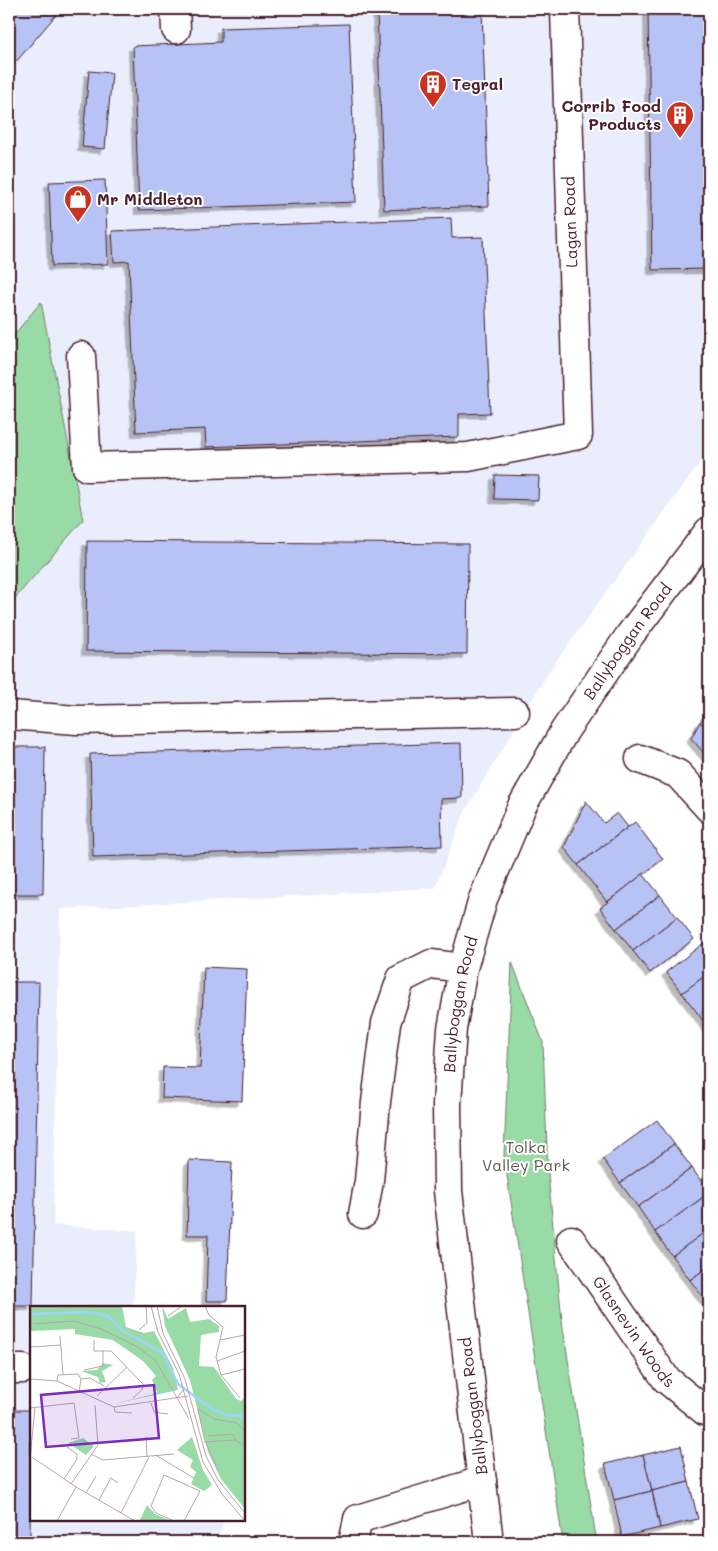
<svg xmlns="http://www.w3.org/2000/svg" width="718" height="1551" font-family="Mali,sans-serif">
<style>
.built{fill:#e9edfc}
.green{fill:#99dba6;stroke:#727d68}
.building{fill:#b6c3f4;stroke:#4a1f2b;filter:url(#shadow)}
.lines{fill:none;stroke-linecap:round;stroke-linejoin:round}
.minor-casing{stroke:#4a1f2b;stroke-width:31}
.minor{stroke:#fff;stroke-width:28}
.labels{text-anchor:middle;stroke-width:4;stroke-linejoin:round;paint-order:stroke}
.poi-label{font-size:16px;font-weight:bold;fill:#4a1f2b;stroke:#fff;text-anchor:start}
.street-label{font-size:16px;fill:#4a1f2b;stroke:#fff}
.park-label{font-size:16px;fill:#625750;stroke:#fff}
.inset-river{fill:none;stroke:#9dd3fc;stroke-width:2.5}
.inset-road{fill:none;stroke:#b7a5aa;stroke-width:1}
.view{fill:#7b2cbf;fill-opacity:0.15;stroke:#7b2cbf;stroke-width:2.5}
.inset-edge{fill:none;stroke:#4a1f2b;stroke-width:2.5}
</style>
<defs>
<filter id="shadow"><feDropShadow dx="-4.5" dy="4.5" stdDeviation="0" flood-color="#0004"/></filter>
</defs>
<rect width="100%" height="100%" fill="#fff"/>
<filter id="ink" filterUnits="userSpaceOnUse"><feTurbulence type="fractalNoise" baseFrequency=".02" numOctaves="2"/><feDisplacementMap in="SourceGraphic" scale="10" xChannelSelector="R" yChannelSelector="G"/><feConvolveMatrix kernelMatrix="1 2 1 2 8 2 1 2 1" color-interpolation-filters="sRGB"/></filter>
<g filter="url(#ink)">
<polygon class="built" points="9,9 709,9 709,450 549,671 464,813 435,888 60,909 53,1225 137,1231 133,1307 31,1307 31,1520 224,1520 217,1542 9,1542"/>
<g class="green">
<polygon points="41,302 83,520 9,605 9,341"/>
<polygon points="512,962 543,1042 548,1174 562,1321 596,1537 599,1542 563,1542 504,1156"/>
</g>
<g class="building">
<polygon points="9,9 61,9 9,70"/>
<polygon points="377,9 482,9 489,206 384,210"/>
<polygon points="648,9 709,9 709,269 652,270"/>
<polygon points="349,24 356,202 139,210 133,46 221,42 221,28"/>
<polygon points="89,71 112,73 105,149 82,147"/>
<polygon points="105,180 108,264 52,266 49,182"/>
<polygon points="451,218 452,238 483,237 490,413 459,414 459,437 206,447 205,429 136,432 129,261 114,262 112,231"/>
<polygon points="495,475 539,476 538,500 494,499"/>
<polygon points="87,541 468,544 467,654 86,651"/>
<polygon points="709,711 709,730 700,722"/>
<polygon points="700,722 709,730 709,759 691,738"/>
<polygon points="461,743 462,798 441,799 442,846 93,857 90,754"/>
<polygon points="9,747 45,747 43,894 9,894"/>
<polygon points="586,801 604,823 617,813 628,827 578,865 564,847"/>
<polygon points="635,822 663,859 607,902 578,865"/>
<polygon points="643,874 660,895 616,929 600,908"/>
<polygon points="660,895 677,917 633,951 616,929"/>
<polygon points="677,917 694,939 650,973 633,951"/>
<polygon points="709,939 709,973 682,993 666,972"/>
<polygon points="204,967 247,969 242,1101 162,1098 163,1067 200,1068"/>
<polygon points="709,973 709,1007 699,1015 682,993"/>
<polygon points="9,982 39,982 33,1306 9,1306"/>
<polygon points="709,1007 709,1030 699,1015"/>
<polygon points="657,1120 674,1144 620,1183 603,1159"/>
<polygon points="674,1144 692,1168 638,1207 620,1183"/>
<polygon points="189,1160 232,1162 227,1301 206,1301 208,1235 187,1235"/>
<polygon points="692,1168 709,1193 655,1232 638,1207"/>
<polygon points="709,1193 709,1229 672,1256 655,1232"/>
<polygon points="709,1229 709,1266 690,1280 672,1256"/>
<polygon points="709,1266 709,1303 708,1304 690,1280"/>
<polygon points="9,1410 31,1410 30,1542 9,1542"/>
<polygon points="681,1446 689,1482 652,1491 643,1455"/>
<polygon points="643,1455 652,1491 614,1500 605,1464"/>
<polygon points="689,1482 698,1519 660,1528 652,1491"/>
<polygon points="652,1491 660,1528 622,1537 614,1500"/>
</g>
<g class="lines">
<g class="minor-casing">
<g id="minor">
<polyline points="175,9 176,29"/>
<polyline points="81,356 87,467 468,457 578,435 565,9"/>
<polyline points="9,715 77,720 515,712"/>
<polyline points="640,759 678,774 709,808"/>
<polyline points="363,1214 369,1181 376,1102 386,1023 401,979 431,964 463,968"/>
<path id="s1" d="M571,1240L666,1379L705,1411L709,1409"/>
<polyline points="9,1369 23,1369"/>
<polyline points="353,1542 358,1519 482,1481"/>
<path id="s2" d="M489,1542L448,1191L447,1104L452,1029L463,968L483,899L522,806L565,730L630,635L709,531"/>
</g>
</g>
<use href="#minor" class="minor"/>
</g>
</g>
<defs>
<g id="building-pin" transform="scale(1.4375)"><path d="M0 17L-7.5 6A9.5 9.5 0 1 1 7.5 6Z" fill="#c8321e" stroke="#fff"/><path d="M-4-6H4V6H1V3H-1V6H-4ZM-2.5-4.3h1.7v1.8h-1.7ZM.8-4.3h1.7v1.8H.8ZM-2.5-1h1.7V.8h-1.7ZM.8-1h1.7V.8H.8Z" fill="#fff"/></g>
<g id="shop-pin" transform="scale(1.4375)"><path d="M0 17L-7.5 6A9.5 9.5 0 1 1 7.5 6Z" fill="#c8321e" stroke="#fff"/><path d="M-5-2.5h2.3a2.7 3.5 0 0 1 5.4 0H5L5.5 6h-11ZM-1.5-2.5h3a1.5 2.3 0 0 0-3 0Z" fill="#fff"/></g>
</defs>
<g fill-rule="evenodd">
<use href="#building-pin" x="433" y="84"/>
<use href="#building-pin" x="680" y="115"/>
<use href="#shop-pin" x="78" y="199"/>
</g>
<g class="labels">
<g class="poi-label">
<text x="452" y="90">Tegral</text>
<text x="661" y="112" text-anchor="end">Corrib Food<tspan x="661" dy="18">Products</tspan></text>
<text x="97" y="205">Mr Middleton</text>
</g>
<g class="street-label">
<text transform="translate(570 222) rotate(-92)" y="6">Lagan Road</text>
<text dy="6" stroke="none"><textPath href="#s2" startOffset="946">Ballyboggan Road</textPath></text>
<text dy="6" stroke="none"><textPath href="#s2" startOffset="541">Ballyboggan Road</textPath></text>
<text dy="6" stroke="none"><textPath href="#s1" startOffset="111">Glasnevin Woods</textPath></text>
<text transform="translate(473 1406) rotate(-97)" y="6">Ballyboggan Road</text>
</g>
<g class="park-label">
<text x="526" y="1153">Tolka<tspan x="526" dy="18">Valley Park</tspan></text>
</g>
</g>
<g transform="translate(30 1306)">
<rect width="215" height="215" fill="#fff"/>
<path d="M0,0H92L96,21L114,27L124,25L143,62L148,84L83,98L124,88L127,86L122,74L126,70L113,55L83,34L45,28V23L0,25ZM132,0L138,13L156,2L160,16L179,13L189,20V26L171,29L169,60L184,61L206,93L211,95L215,91V203L191,173L178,146L160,74L135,20ZM73,57L83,59L72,65L76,76L70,77L68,71L51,65L67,64ZM162,131L173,164L182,179L174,185L161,178L166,166L160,161L163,154L147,144ZM53,132L64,140L56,149L38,137ZM117,199L125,208L141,215L110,214Z" fill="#99dba6"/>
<path class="inset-river" d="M0,8L59,6L78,10L93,25L133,47L148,78L183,104L197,109L215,110"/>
<path class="inset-road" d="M121,0L128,26L149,68L173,156L192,188L215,215M127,0L133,27L155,73L176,150L188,174L215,207M175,0L179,9L193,21L186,51L191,69L210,92M138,10L152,0M3,18L44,15L71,23L108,41L126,55L147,92M109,24L117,17L116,0M30,30L33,68M64,34V45H81L113,78L112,84L103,92M190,34L215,29M1,41L31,39M187,55L215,45M54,64L73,60V45M191,69L215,63M0,73L27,75L84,101L158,90M51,73L60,72L74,80M27,75L28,69L48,68L51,73L49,86M153,84L147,92L159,113M67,90L97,61M121,97L124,106L138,108M84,101L85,106L102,107M0,102L44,97L49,132L41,133M178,130L202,128L207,135M116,131L117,151M174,136L205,134L215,140M61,148L73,154L144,148M127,150L164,172M2,151L46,181L105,215M0,153L5,101M188,164L174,132L168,103L184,113L207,117L215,125M34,173L47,153V148L37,141M41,178L68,139L65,99M56,187L66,170M69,194L81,172L88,177M91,207L119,151M27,215L46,181M144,215L126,207L121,200L134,169L170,185L154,215"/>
<path class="view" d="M124,79L129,132L16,141L11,89Z"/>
<rect width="215" height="215" class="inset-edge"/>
</g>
<rect width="718" height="1551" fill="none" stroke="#fff" stroke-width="30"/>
<rect x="15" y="15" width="688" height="1521" fill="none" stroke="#4a1f2b" stroke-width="2" filter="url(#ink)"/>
</svg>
